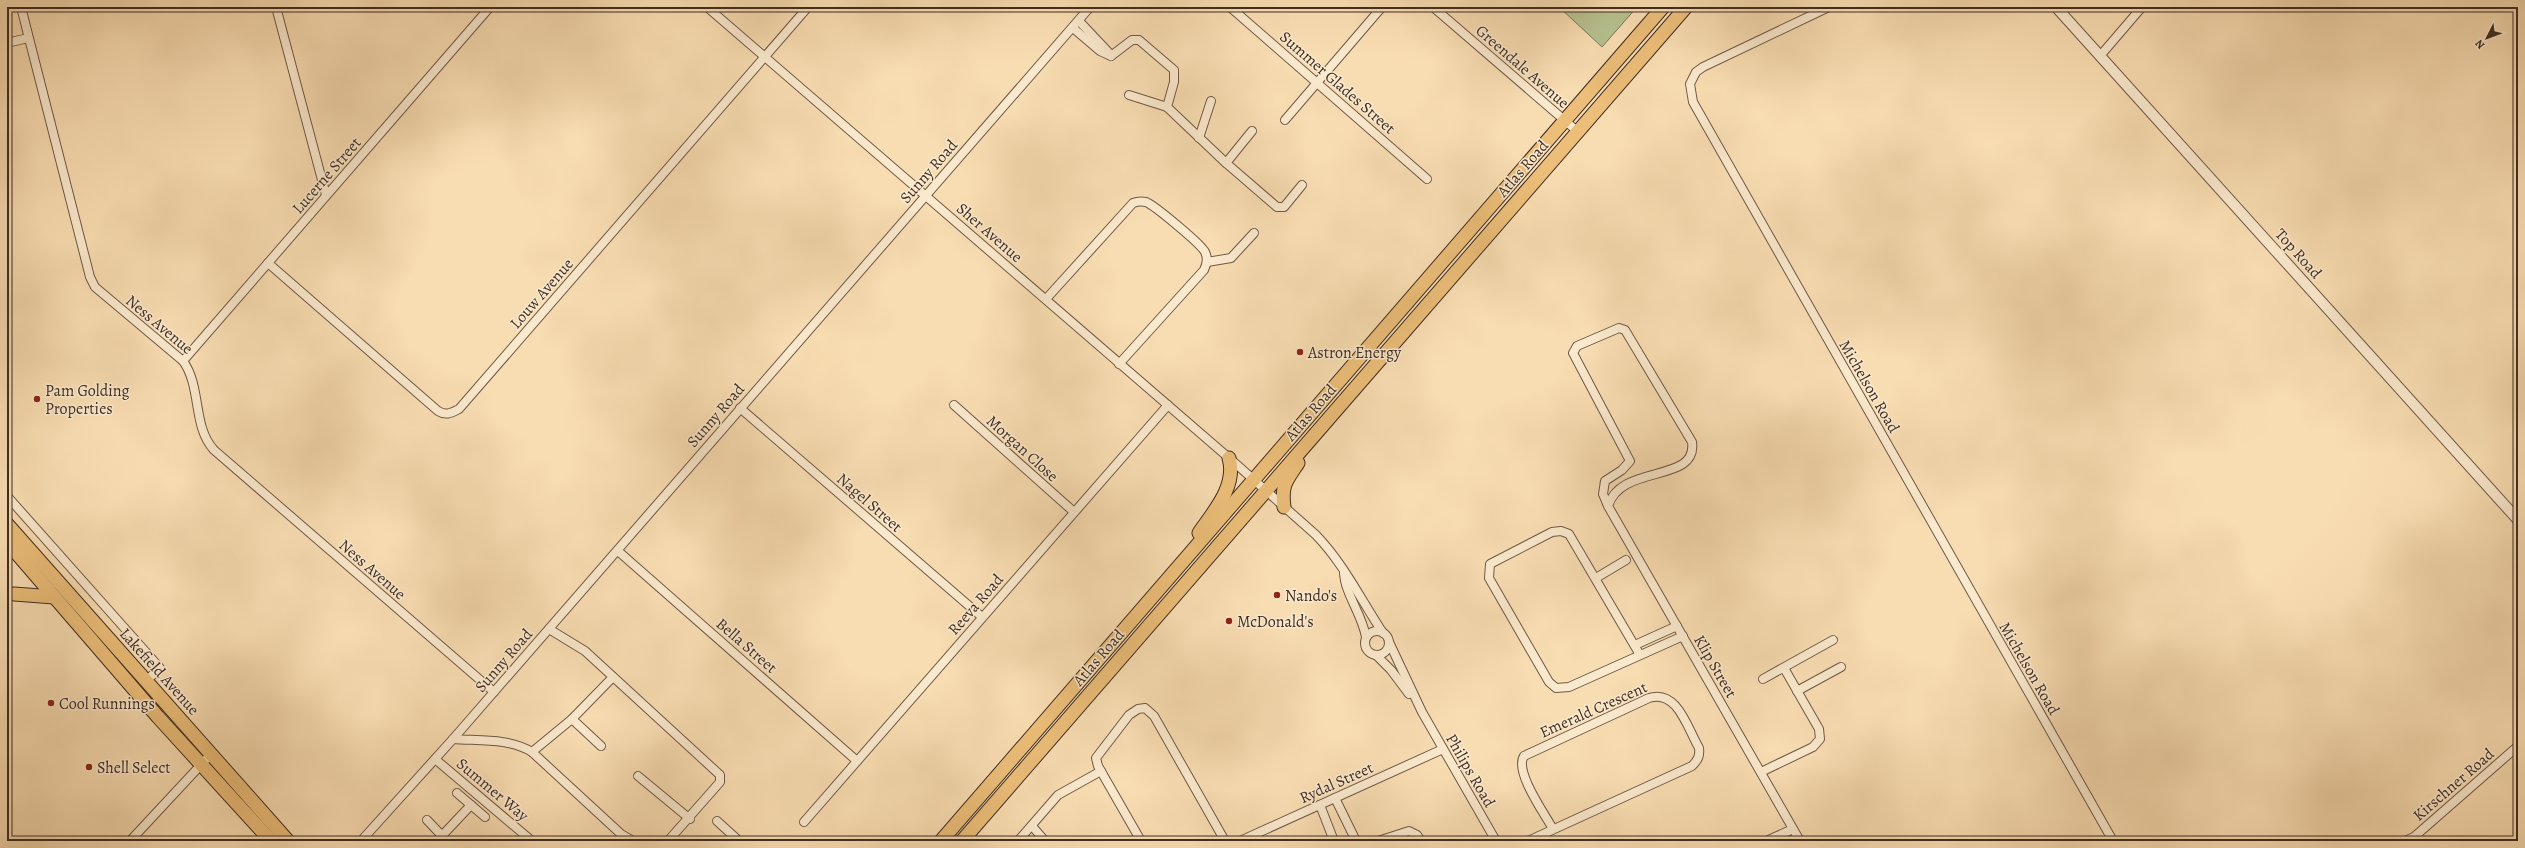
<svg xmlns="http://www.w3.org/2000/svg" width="2525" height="848" font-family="Alegreya,serif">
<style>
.green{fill:#b7c291;stroke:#7b785a}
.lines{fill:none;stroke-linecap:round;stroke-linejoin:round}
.minor-casing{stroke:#6e5948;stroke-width:10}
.tertiary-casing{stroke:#6e5948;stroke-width:12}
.primary-casing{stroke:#3f2d24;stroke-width:15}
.minor{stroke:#fbe9cd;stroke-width:8}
.tertiary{stroke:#fbe9cd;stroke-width:10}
.primary{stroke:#ecbe79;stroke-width:13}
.poi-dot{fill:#8f2418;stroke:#fbe9cd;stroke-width:1.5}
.labels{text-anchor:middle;stroke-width:3;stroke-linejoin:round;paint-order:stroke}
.street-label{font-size:16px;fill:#3f2d24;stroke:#fbe9cd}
.poi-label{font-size:16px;fill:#3f2d24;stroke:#fbe9cd;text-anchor:start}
</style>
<rect width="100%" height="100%" fill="#f9ddb2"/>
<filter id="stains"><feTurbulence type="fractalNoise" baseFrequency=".005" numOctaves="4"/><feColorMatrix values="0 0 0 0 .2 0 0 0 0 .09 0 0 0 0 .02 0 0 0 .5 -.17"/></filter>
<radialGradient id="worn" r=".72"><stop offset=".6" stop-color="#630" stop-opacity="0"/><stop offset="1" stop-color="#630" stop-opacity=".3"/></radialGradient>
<polygon class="green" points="1559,7 1637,7 1602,47"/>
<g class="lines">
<g class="minor-casing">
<g id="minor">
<path d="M21,7L90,277L95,287L183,361C202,387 192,426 214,450L494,692"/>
<polyline points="276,7 326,195"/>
<path d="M707,7L1236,464L1316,535C1344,564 1361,600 1383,633"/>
<polyline points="1230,7 1427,179"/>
<polyline points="1433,7 1577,131"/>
<polyline points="1829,7 1703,67 1696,72 1690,84 1693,102 2113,841"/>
<polyline points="1079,21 1111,55"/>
<polyline points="1073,28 1100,51 1111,56"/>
<polyline points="7,43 28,38"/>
<polyline points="1111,56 1132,40 1139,40 1174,70 1174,82 1167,107 1129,95"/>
<polyline points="2100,56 2142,7"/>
<polyline points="1167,107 1226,163 1277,207 1284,207 1302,185"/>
<polyline points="1285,120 1382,7"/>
<polyline points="1199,138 1211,101"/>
<polyline points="1226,163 1252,131"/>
<polyline points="1207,262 1231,258 1254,233"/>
<path d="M268,263L438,411C446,416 451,413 459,409L808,7"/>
<path d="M1046,299L1133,203C1138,201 1141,201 1146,202C1154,205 1201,244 1205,252C1208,258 1207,264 1204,270L1119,364"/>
<polyline points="183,361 490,7"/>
<polyline points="954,405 1074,512"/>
<polyline points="740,408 982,617"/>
<polyline points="7,496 160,668 146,681"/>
<path d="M1608,506C1621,463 1698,484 1692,442L1625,330L1619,328L1577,346L1573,353L1630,461L1622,470L1605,481L1603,494L1608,506L1800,841"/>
<polyline points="618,551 857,761"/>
<path d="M1344,573C1345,594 1362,614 1366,637"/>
<polyline points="1596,578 1626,560"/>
<polyline points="549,629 585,651 720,775 720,782 668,841"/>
<circle cx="1377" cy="643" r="12"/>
<polyline points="1389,642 1422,712 1496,841"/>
<polyline points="1635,645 1677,626"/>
<polyline points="1376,655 1391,670 1409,694"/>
<polyline points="1640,655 1569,534 1561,531 1552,532 1490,564 1489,578 1549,682 1556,688 1569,687 1683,636"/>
<polyline points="613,677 572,719 532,752 621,834 633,841"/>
<polyline points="1763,679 1833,640"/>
<polyline points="1797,691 1841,667"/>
<polyline points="572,719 601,746"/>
<path d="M453,739C480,741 509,738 532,752"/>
<polyline points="435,759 532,841"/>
<polyline points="1761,772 1813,747 1820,739 1819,729 1784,668"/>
<polyline points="638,776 690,819"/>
<polyline points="457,793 485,817"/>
<polyline points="1335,798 1356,841"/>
<polyline points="1320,805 1334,841"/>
<polyline points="427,820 447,841"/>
<polyline points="717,821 739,841"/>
<polyline points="804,822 1168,405"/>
<polyline points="1032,826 1045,841"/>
<polyline points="130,841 211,754"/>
<polyline points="361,841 453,739 1090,7"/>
<polyline points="437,841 471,805"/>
<polyline points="1018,841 1058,795 1101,771"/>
<polyline points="1141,841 1098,766 1096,758 1129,715 1138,709 1145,708 1154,716 1225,841"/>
<polyline points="1240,841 1443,749"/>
<polyline points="1378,841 1409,831 1417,835 1421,841"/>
<path d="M1528,841L1692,766C1698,760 1700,756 1699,748C1687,727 1677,689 1649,698L1524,756C1514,771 1544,813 1553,829"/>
<polyline points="1766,841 1793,829"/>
<polyline points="2405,841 2414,837 2518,746"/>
</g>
</g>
<g class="tertiary-casing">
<polyline id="tertiary" points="2056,7 2518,520"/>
</g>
<g class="primary-casing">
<g id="primary">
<path d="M1284,507C1281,485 1286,481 1298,463"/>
<polyline points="7,524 288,841"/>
<path d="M1199,533C1214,511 1237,486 1229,458"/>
<polyline points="7,542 158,717 271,841"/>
<polyline points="14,594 54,597"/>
<polyline points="941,841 1663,7"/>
<polyline points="962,841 1686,7"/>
</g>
</g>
<use href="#minor" class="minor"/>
<use href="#tertiary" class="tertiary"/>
<use href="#primary" class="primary"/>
</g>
<g class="poi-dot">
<circle cx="1300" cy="352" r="4"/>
<circle cx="37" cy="399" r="4"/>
<circle cx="1277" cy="595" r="4"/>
<circle cx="1229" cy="621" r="4"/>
<circle cx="51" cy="703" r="4"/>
<circle cx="89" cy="767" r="4"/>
</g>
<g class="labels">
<g class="street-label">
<text transform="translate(1523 66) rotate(41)" y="6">Greendale Avenue</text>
<text transform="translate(1338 82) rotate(41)" y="6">Summer Glades Street</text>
<text transform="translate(1522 168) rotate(-49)" y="6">Atlas Road</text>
<text transform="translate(928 171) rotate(-49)" y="6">Sunny Road</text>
<text transform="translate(326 175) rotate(-49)" y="6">Lucerne Street</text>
<text transform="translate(990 232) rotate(41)" y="6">Sher Avenue</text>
<text transform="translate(2299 253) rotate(48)" y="6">Top Road</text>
<text transform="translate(541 293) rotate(-49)" y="6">Louw Avenue</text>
<text transform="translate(160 324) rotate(40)" y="6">Ness Avenue</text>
<text transform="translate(1870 386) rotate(60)" y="6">Michelson Road</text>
<text transform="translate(1310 412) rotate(-49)" y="6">Atlas Road</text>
<text transform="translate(715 415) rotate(-49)" y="6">Sunny Road</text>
<text transform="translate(1023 448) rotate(42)" y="6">Morgan Close</text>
<text transform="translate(870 502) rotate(41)" y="6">Nagel Street</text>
<text transform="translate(373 569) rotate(41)" y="6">Ness Avenue</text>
<text transform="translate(975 604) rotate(-49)" y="6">Reeva Road</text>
<text transform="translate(747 645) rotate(41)" y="6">Bella Street</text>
<text transform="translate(1098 657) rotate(-49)" y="6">Atlas Road</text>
<text transform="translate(503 660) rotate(-49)" y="6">Sunny Road</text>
<text transform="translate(1716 666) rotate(60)" y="6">Klip Street</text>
<text transform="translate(2030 668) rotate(60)" y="6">Michelson Road</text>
<text transform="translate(160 671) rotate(48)" y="6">Lakefield Avenue</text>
<text transform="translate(1593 709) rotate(-24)" y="6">Emerald Crescent</text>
<text transform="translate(1471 770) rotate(60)" y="6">Philips Road</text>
<text transform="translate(1336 782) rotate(-24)" y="6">Rydal Street</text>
<text transform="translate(2453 784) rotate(-41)" y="6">Kirschner Road</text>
<text transform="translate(493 789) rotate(40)" y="6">Summer Way</text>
</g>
<g class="poi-label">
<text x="1308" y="358">Astron Energy</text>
<text x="45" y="396">Pam Golding<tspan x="45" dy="18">Properties</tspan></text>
<text x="1285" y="601">Nando's</text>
<text x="1237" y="627">McDonald's</text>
<text x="59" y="709">Cool Runnings</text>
<text x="97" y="773">Shell Select</text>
</g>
</g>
<rect width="2525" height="848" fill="none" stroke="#f9ddb2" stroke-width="24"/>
<rect x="8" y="8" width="2509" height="832" fill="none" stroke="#3f2d24" stroke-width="2"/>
<rect x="12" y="12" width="2501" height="824" fill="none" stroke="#3f2d24"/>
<g transform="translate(2487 38) rotate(228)" stroke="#fbe9cd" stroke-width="3" paint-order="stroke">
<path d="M0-3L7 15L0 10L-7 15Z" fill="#3f2d24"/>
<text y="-6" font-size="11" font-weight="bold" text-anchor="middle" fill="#3f2d24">N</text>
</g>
<rect width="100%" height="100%" filter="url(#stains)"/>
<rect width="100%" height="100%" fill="url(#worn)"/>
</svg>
